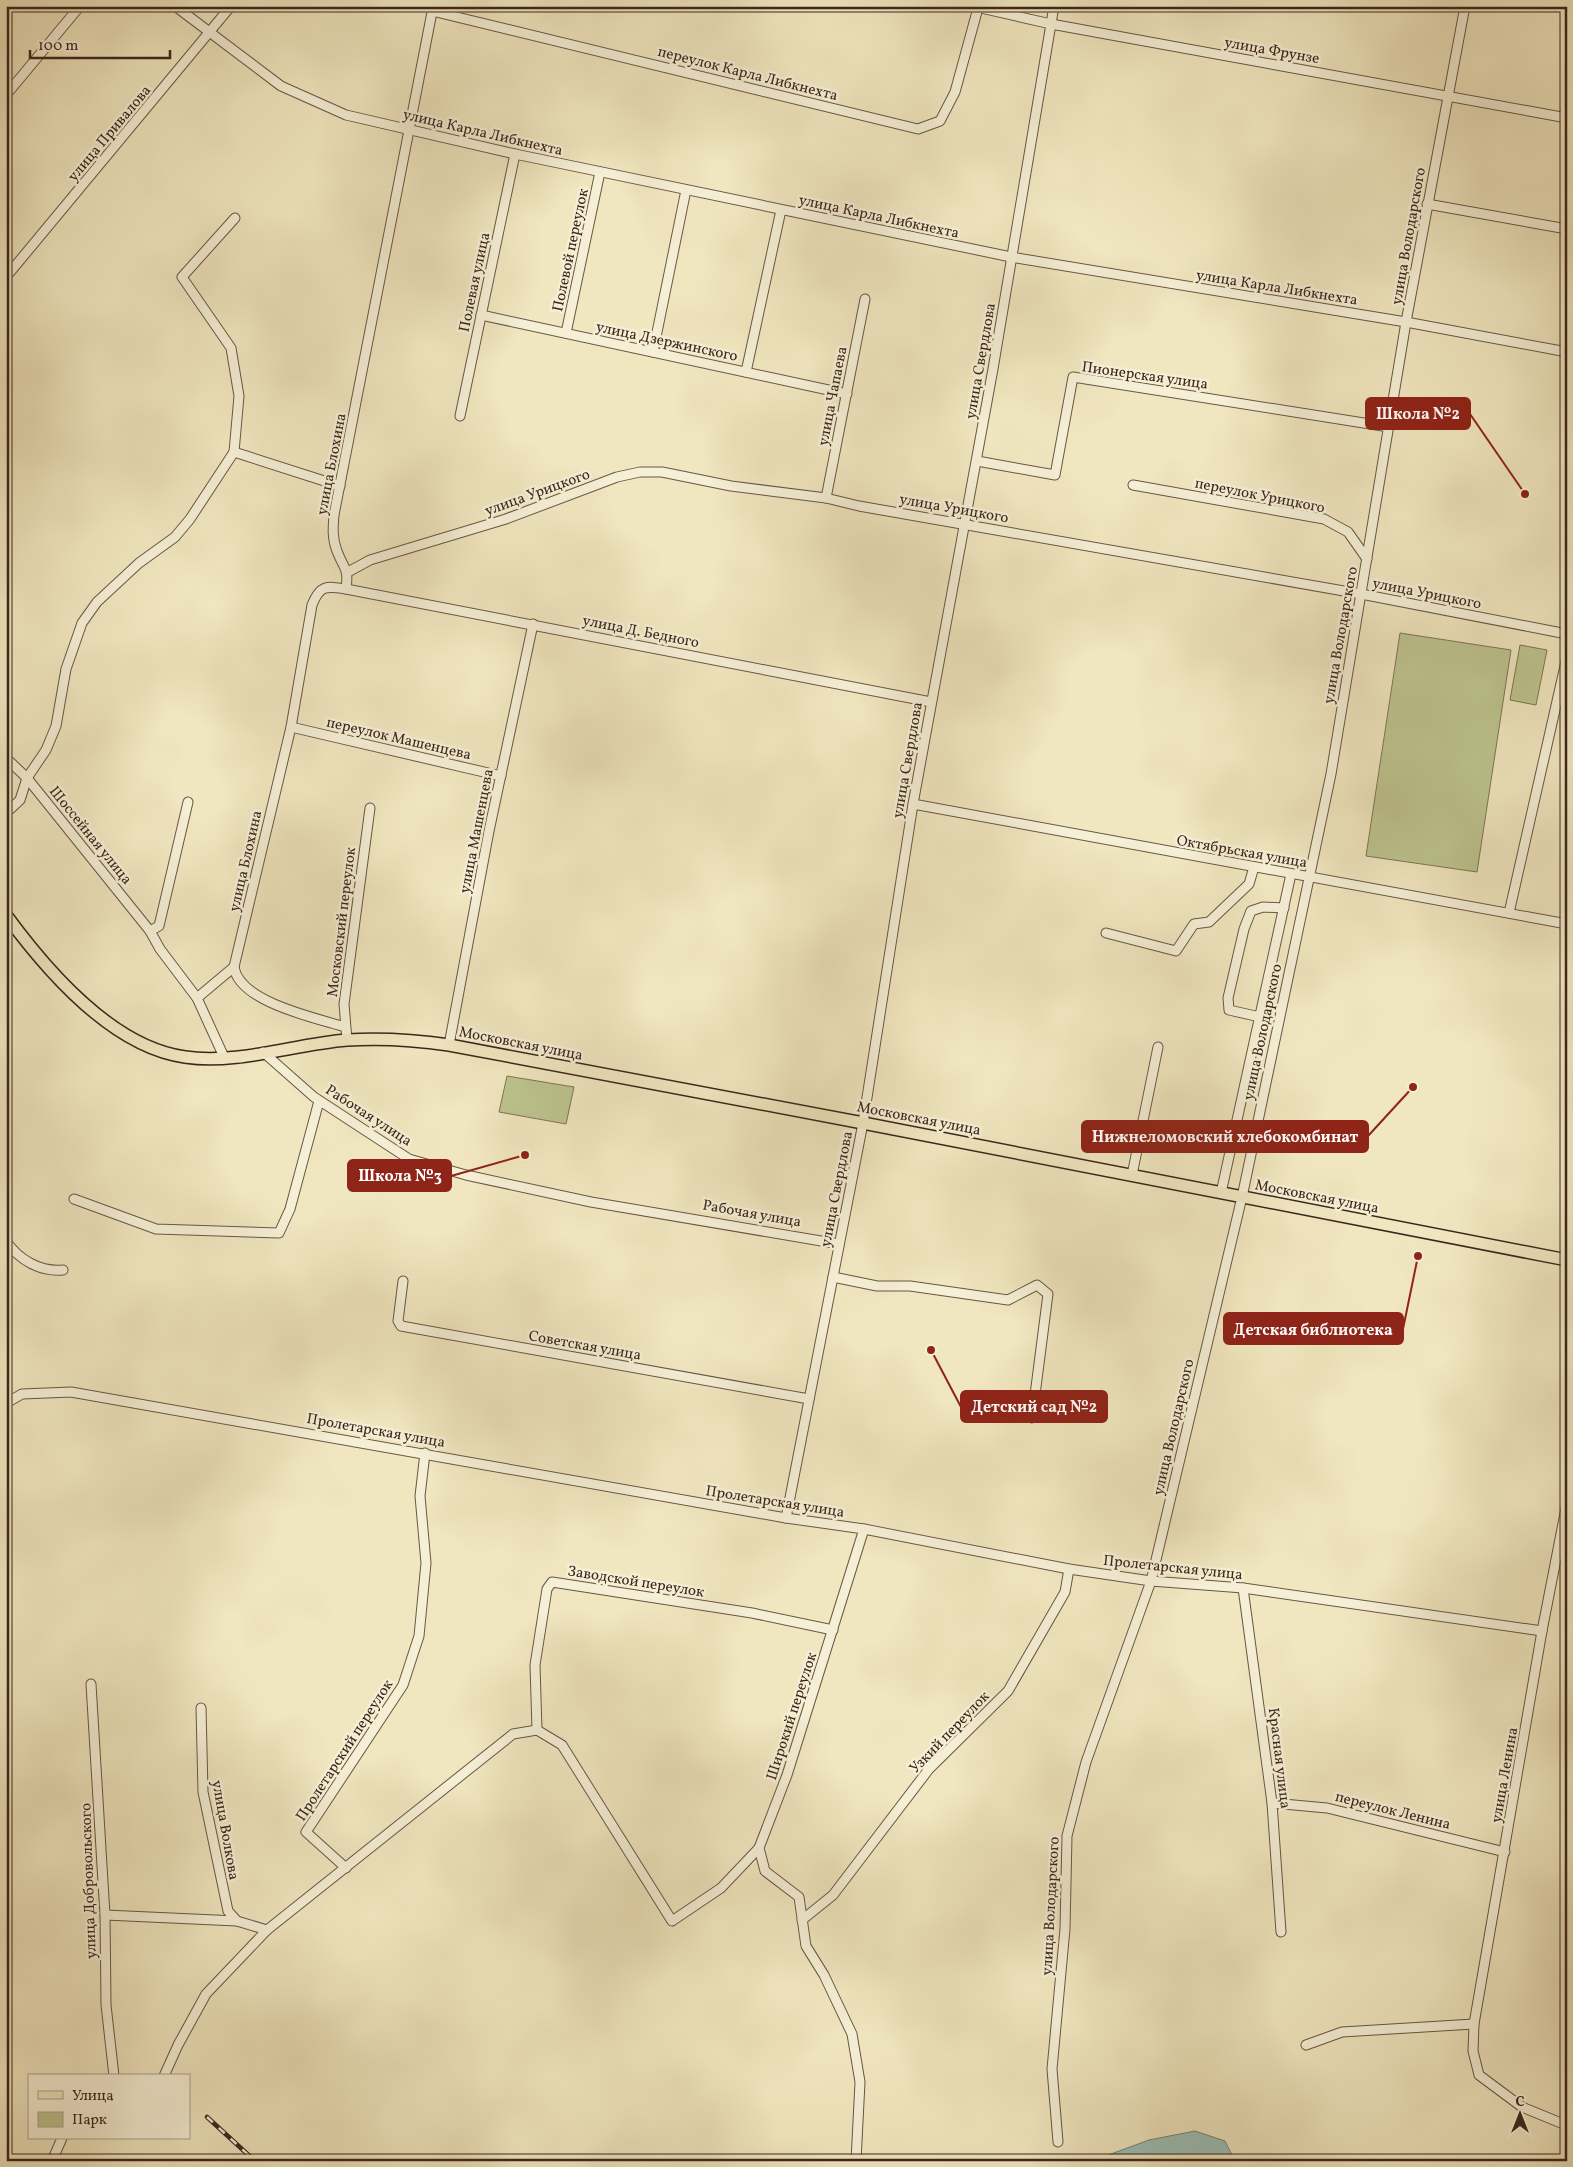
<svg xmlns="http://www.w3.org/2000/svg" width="1573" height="2167" font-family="Vollkorn,serif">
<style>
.green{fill:#bdc48f;stroke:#7c7556}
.water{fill:#9bbeb7;stroke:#758179}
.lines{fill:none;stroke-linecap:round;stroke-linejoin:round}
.minor-casing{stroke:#695645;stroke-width:11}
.major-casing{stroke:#3c261c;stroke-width:14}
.minor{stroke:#f5efd5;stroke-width:9}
.major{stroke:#f0e6bf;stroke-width:11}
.rail-casing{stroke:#3c261c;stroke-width:4.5}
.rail{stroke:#f5efd5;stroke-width:2.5;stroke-dasharray:8;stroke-linecap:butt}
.labels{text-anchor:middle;stroke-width:5;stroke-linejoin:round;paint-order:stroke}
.street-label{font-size:15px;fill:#3c261c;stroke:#f5efd5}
.leader{fill:none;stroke:#8f2418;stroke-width:2}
.callout-dot{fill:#8f2418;stroke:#f5efd5;stroke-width:2}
.callout{fill:#8f2418;stroke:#8f2418;stroke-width:2}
.callout-label{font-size:16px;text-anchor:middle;font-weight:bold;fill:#fff}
</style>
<rect width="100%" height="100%" fill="#f0e6bf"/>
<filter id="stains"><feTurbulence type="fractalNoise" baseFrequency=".004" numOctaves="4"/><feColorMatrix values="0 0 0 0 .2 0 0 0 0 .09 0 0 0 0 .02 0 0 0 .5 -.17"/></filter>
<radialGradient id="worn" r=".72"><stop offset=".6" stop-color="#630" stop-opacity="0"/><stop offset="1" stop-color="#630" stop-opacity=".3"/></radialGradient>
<g class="green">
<polygon points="1400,633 1511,650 1477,872 1366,856"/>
<polygon points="1520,645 1547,650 1536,705 1510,700"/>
<polygon points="507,1076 574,1087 566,1124 499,1112"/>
</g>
<polygon class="water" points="1195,2131 1225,2141 1235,2161 1208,2161 1192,2156 1157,2161 1092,2161 1149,2140"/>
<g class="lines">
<g class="minor-casing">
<g id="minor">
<polyline points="175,6 281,86 346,115 515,154 1011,257 1406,322 1567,352"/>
<polyline points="972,6 1051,24 1567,118"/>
<polyline points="432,11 918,129 940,121 955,92 978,8"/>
<polyline points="6,95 80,6"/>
<polyline points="1427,204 1567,229"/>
<polyline points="6,277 231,6"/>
<polyline points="481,315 847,394"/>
<polyline points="566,333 600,172"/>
<polyline points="653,352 686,190"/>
<polyline points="746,372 781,210"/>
<polyline points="460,416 515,154"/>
<polyline points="234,452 239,396 231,348 182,277 235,218"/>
<polyline points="977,461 1055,475 1073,377 1389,427"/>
<polyline points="1133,485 1324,519 1348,532 1367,559"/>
<polyline points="826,498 865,299"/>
<polyline points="348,572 370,560 506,519 617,477 640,472 662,472 731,486 826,498 859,506 1361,594 1567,634"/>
<path d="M346,589C349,567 344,570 337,551C332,539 333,527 334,515L433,7"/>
<polyline points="291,727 501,776"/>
<polyline points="6,758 27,778 150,931 160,949 197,998 224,1057"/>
<polyline points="913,804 1567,924"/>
<polyline points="6,813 20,800 27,778 46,750 56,726 66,669 82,623 97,602 139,563 175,537 190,519 234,452 340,486"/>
<polyline points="1509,913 1567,657"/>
<polyline points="150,931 159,926 188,802"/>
<polyline points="1106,933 1176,951 1194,924 1209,922 1249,884 1254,867"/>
<path d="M234,967C239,1002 316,1018 345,1027"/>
<path d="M197,998L234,967L291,727L312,605C320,585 326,586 346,589L931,702"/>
<polyline points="1260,1017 1229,1010 1228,998 1244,929 1251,911 1263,907 1284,908"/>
<polyline points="347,1040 344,1004 370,808"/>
<polyline points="449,1045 489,831 533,624"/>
<polyline points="263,1052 314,1097 409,1159 466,1175 591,1202 839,1244"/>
<polyline points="1132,1175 1158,1047"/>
<polyline points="1221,1193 1291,874"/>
<polyline points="74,1199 156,1229 279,1233 290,1209 319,1101"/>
<path d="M6,1241C19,1260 40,1272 63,1270"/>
<polyline points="833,1277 877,1286 910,1286 1008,1300 1037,1285 1048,1294 1032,1418"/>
<polyline points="403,1281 398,1321 401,1326 809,1399"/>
<polyline points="6,1403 22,1394 71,1392 786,1518 864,1529 1069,1569 1151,1581 1243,1588 1542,1631"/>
<polyline points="1567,1503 1542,1631 1474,2024 1473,2051 1479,2075 1522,2107 1561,2123 1567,2123"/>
<polyline points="786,1518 863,1123 913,804 993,369 1054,6"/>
<polyline points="1243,1588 1272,1803 1281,1932"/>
<polyline points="91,1684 105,1915 106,2005 114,2076"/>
<polyline points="201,1708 203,1792 228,1911 237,1921 267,1930"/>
<polyline points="537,1730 535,1665 547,1589 552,1582 752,1613 833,1630"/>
<polyline points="1272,1803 1327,1808 1505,1852"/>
<polyline points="346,1868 306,1832 403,1685 419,1636 426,1563 420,1496 425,1453"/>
<polyline points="105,1915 237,1921"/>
<polyline points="802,1920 833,1895 929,1769 1008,1691 1065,1592 1069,1569"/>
<polyline points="1306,2045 1342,2032 1474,2024"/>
<polyline points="164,2076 178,2045 206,1994 267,1930 513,1734 537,1730 562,1745 672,1921 721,1888 759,1848"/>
<polyline points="1058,2142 1052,2069 1065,1929 1067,1836 1086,1762 1151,1581 1242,1197 1331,774 1406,322 1465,6"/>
<polyline points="52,2161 62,2138"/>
<polyline points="856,2161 860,2082 852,2034 824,1975 806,1946 799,1897 765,1871 759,1848 787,1775 864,1529"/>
</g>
</g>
<g class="major-casing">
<path id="major" d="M6,915C47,971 112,1047 185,1057C237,1065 295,1044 347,1040C381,1038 415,1040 449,1045L863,1123L1567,1260"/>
</g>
<use href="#minor" class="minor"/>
<use href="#major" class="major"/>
<g class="rail-casing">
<polyline id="rail" points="207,2117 255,2161"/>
</g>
<use href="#rail" class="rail"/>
</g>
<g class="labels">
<g class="street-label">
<text transform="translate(1272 50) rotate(10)" y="5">улица Фрунзе</text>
<text transform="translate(748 73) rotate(14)" y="5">переулок Карла Либкнехта</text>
<text transform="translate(483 132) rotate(13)" y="5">улица Карла Либкнехта</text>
<text transform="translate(109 133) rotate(-50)" y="5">улица Привалова</text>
<text transform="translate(879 216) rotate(12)" y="5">улица Карла Либкнехта</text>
<text transform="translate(1408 236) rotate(-80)" y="5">улица Володарского</text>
<text transform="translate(570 250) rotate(-78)" y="5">Полевой переулок</text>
<text transform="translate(474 282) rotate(-78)" y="5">Полевая улица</text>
<text transform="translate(1277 287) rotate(9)" y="5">улица Карла Либкнехта</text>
<text transform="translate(667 341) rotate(12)" y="5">улица Дзержинского</text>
<text transform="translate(980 361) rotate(-80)" y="5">улица Свердлова</text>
<text transform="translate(1145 375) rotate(8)" y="5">Пионерская улица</text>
<text transform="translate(832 396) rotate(-79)" y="5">улица Чапаева</text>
<text transform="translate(331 464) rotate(-79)" y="5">улица Блохина</text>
<text transform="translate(537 492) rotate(-20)" y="5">улица Урицкого</text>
<text transform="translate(1260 495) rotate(11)" y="5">переулок Урицкого</text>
<text transform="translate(954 508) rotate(10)" y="5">улица Урицкого</text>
<text transform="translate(1427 593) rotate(11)" y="5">улица Урицкого</text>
<text transform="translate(641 631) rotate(11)" y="5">улица Д. Бедного</text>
<text transform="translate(1340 635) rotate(-80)" y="5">улица Володарского</text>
<text transform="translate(399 738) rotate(13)" y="5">переулок Машенцева</text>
<text transform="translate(907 760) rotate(-80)" y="5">улица Свердлова</text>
<text transform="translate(476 831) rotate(-79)" y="5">улица Машенцева</text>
<text transform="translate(91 835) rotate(51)" y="5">Шоссейная улица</text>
<text transform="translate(1242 851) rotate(10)" y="5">Октябрьская улица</text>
<text transform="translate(245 861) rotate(-77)" y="5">улица Блохина</text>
<text transform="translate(341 922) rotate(-83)" y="5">Московский переулок</text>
<text transform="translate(1262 1032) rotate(-78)" y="5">улица Володарского</text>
<text transform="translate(521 1043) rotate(11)" y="5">Московская улица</text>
<text transform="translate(369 1115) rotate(33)" y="5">Рабочая улица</text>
<text transform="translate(919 1118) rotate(11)" y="5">Московская улица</text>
<text transform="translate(836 1189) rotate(-79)" y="5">улица Свердлова</text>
<text transform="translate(1317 1196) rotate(11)" y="5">Московская улица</text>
<text transform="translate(752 1213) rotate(10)" y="5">Рабочая улица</text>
<text transform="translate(585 1345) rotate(10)" y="5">Советская улица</text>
<text transform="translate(1173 1427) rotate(-77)" y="5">улица Володарского</text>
<text transform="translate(376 1430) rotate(10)" y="5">Пролетарская улица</text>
<text transform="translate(775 1501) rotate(9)" y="5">Пролетарская улица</text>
<text transform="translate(1173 1567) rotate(6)" y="5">Пролетарская улица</text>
<text transform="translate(636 1581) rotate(9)" y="5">Заводской переулок</text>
<text transform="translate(791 1716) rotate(-72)" y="5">Широкий переулок</text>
<text transform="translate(949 1732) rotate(-46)" y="5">Узкий переулок</text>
<text transform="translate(344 1750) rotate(-57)" y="5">Пролетарский переулок</text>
<text transform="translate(1280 1758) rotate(83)" y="5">Красная улица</text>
<text transform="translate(1504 1775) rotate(-80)" y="5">улица Ленина</text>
<text transform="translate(1393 1810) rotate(14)" y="5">переулок Ленина</text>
<text transform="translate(226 1830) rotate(80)" y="5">улица Волкова</text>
<text transform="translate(88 1881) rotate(-92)" y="5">улица Добровольского</text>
<text transform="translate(1050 1906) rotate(-87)" y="5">улица Володарского</text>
</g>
</g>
<path class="leader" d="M1525 494L1470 414M1413 1087L1368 1136M525 1155L451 1176M1418 1256L1403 1329M931 1350L961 1407"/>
<g class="callout-dot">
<circle cx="1525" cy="494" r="5"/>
<circle cx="1413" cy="1087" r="5"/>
<circle cx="525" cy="1155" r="5"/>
<circle cx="1418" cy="1256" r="5"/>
<circle cx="931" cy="1350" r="5"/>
</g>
<g class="callout">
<rect x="1366" y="398" width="104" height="31" rx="5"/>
<rect x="1082" y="1121" width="286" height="31" rx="5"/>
<rect x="348" y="1160" width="103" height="31" rx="5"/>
<rect x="1224" y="1313" width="179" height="31" rx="5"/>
<rect x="961" y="1391" width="146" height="31" rx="5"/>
</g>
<g class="callout-label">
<text x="1418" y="419">Школа №2</text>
<text x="1225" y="1142">Нижнеломовский хлебокомбинат</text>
<text x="400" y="1181">Школа №3</text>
<text x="1313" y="1335">Детская библиотека</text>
<text x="1034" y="1412">Детский сад №2</text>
</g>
<rect width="1573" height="2167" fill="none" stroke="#f0e6bf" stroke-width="25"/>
<rect x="8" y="8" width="1558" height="2152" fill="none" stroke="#3c261c" stroke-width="2.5"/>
<rect x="12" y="12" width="1548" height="2142" fill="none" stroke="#3c261c"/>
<rect x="28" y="2074" width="162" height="65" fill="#f5efd5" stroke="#ab9f8b"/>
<rect x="38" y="2091" width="25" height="8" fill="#f0e6bf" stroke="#ab9f8b"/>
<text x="72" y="2100" font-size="15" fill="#3c261c">Улица</text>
<rect x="38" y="2112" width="25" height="15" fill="#bdc48f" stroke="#ab9f8b"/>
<text x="72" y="2124" font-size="15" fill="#3c261c">Парк</text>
<g transform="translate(1520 2114)" stroke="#f5efd5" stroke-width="4" paint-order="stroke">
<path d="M0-4L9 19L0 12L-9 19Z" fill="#3c261c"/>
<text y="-8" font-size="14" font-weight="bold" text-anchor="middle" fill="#3c261c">С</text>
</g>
<path d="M30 50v8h140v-8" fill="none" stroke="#3c261c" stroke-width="2.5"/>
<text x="38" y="50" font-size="15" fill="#3c261c" stroke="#f5efd5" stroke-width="4" paint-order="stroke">100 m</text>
<rect width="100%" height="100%" filter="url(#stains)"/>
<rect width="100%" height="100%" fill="url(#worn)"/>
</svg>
